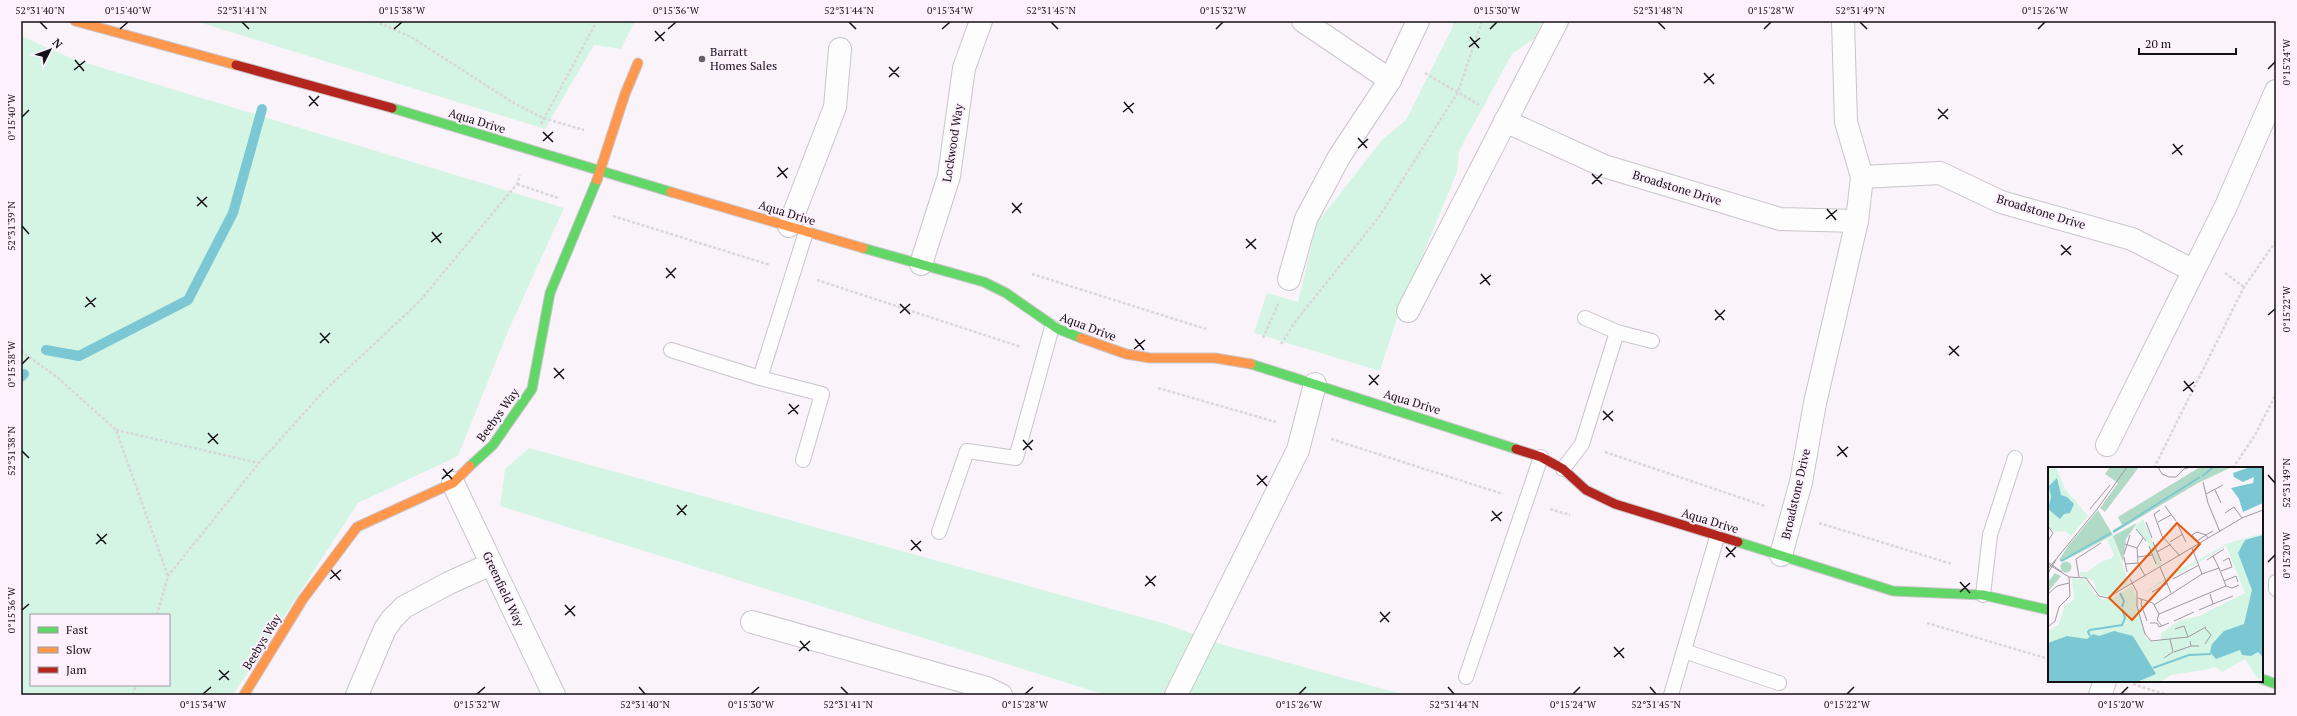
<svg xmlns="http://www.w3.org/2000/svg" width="2297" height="716" font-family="'PT Serif',serif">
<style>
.green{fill:#d4f5e4;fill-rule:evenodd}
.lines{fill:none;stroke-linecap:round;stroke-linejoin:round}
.stream{stroke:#7bc8d4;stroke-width:10}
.lane-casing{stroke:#cac4cb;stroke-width:16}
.street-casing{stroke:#cac4cb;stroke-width:24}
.fast-casing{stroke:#cac4cb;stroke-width:11}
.slow-casing{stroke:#cac4cb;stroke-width:11}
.jam-casing{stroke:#cac4cb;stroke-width:11}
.path{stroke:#d9d6d9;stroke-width:2.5;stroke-dasharray:3 2;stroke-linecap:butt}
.lane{stroke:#fefdfe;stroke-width:14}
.street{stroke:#fefdfe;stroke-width:22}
.fast{stroke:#63d668;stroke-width:9}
.slow{stroke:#ff974d;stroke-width:9}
.jam{stroke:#b3261e;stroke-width:9}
.ticks{fill:none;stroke:#150f16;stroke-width:1.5}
.poi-dot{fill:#655f66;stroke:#fdf1fd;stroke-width:1.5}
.labels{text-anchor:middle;stroke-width:4;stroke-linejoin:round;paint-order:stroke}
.poi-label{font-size:12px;fill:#150f16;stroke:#fdf1fd;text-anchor:start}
.street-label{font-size:12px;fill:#150f16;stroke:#fdf1fd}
.inset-river{fill:none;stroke:#7bc8d4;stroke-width:2}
.inset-road{fill:none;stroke:#9e989f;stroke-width:1}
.view{fill:#e8590c;fill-opacity:0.15;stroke:#e8590c;stroke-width:2}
.inset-edge{fill:none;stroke:#150f16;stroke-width:2}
.neatline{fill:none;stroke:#150f16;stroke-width:1.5}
.ticks-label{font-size:10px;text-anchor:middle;fill:#150f16}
</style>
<rect width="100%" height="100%" fill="#faf4fa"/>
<g class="green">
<polygon points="195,21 635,21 621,49 594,45 545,129"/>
<polygon points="1453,21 1543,21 1534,39 1512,54 1459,151 1457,172 1397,318 1380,371 1254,333 1267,293 1298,302 1317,223 1382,140 1406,120 1453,26"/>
<path d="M21,36L73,59L564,208L509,329L458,456L358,503L233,695H21ZM31,615H169V685H31Z"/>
<polygon points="529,448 1166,624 1217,643 1405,695 1106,695 500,506 505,469"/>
</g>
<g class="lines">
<g class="stream">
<polyline points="46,350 79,356 188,300 233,213 262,109"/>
<polyline points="21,377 24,374"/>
</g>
<g class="lane-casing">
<g id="lane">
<polyline points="1585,318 1617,332 1652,341"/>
<polyline points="671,350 760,378 822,394 803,460"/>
<polyline points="760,378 806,232"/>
<polyline points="1563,469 1582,444 1617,332"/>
<polyline points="939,532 967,451 1016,458 1052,327"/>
<polyline points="2276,582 2276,589"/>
<polyline points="1983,595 1990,535 2015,458"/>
<polyline points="1684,651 1779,683"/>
<polyline points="1466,677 1541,457"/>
<polyline points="1671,695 1717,537"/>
</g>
</g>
<g class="street-casing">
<g id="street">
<polyline points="1303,21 1390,80"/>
<polyline points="1505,121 1604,166 1780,219 1857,221"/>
<polyline points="1862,177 1940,173 2001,202 2132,239 2192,270"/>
<polyline points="789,226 835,107 840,49"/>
<polyline points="921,264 949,176 964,68 981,21"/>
<polyline points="1289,279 1306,219 1339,157 1390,80 1418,21"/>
<polyline points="1408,311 1557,21"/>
<polyline points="2107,445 2226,206 2276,91"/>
<polyline points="453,483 554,695"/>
<polyline points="1781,555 1801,482 1815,403 1857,221 1862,177 1846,122 1843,21"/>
<polyline points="752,622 987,688 1001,695"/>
<polyline points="357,695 385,629 392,619 404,607 449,583 491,564"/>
<polyline points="1176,695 1298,450 1315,384"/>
<polyline points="2100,695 2105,681"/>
</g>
</g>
<g class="fast-casing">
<g id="fast">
<polyline points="392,108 671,192"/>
<polyline points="863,248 984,282 1006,293 1058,329 1081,338"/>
<polyline points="1251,364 1516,449"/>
<polyline points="470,466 493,445 532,389 550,293 597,180"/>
<polyline points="1738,542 1893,591 1983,595 2049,610"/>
<polyline points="2262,679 2276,684"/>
</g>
</g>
<g class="slow-casing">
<g id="slow">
<polyline points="75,21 236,65"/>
<polyline points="597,180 625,94 638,63"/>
<polyline points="671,192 863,248"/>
<polyline points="1081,338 1126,354 1150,358 1215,358 1251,364"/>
<polyline points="244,695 303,599 357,527 453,483 470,466"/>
</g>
</g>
<g class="jam-casing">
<g id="jam">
<polyline points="236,65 392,108"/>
<polyline points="1516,449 1541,457 1563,469 1586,490 1615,504 1738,542"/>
</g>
</g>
<g class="path">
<polyline points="375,21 411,37 512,102 543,118 584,130"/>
<polyline points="1425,73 1481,106"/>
<polyline points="541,124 597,21"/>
<polyline points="517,184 558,198"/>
<polyline points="613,216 770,265"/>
<polyline points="2225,273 2244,287"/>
<polyline points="1032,274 1206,329"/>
<polyline points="817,280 1021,347"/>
<polyline points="1263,338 1278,304"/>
<polyline points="1281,344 1295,322 1379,217 1458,92 1482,21"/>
<polyline points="21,351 57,377 116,430 168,576"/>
<polyline points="1158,388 1276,422"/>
<polyline points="116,430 259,463"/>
<polyline points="1331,439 1503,494"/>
<polyline points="1605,452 1765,506"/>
<polyline points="2154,468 2244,287 2276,241"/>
<polyline points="2233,468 2255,435 2276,394"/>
<polyline points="1550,509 1570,515"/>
<polyline points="1819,523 1952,564"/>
<polyline points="157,615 168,576 259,463 324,391 419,302 517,184 520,175"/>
<polyline points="1927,623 2049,659"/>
<polyline points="2133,684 2167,695"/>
<polyline points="133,695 136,685"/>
</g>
<use href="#lane" class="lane"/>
<use href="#street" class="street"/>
<use href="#fast" class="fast"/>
<use href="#slow" class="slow"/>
<use href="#jam" class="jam"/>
</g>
<path class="ticks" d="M40,22L47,29M242,22L249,29M849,22L856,29M1051,22L1058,29M1658,22L1665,29M1860,22L1867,29M120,29L128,22M394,29L402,22M668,29L676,22M942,29L950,22M1216,29L1223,22M1490,29L1497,22M1764,29L1771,22M2038,29L2045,22M655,31L664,41M1470,37L1479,48M655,41L665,32M1469,47L1480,38M75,60L84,71M889,67L899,77M2268,69L2275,62M74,70L85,61M1704,73L1714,84M889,77L899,67M1704,83L1714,74M309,96L318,106M1124,102L1133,113M309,106L319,96M1938,109L1948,119M1123,112L1134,103M22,117L29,110M1938,119L1948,109M543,132L553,142M1358,138L1367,148M543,141L553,132M2173,144L2182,155M1358,148L1368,139M2172,154L2183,145M778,167L787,178M1592,174L1602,184M777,177L788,168M1592,184L1602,174M197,197L207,207M1012,203L1021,213M197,206L207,197M1827,209L1836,220M1012,213L1022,203M1826,219L1837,210M22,226L29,234M432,232L441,243M1246,239L1256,249M431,242L442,233M2061,245L2071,255M1246,248L1256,239M2061,255L2071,246M666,268L675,278M1481,274L1490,285M666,278L676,268M1480,284L1491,275M86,297L95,307M900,304L910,314M85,307L96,298M1715,310L1724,320M900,313L910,304M2268,315L2275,309M1715,320L1725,310M320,333L329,343M1135,339L1144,350M320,343L330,333M1949,346L1959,356M1134,349L1145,340M1949,355L1959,346M22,364L29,357M554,368L564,379M1369,375L1378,385M554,378L564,369M2184,381L2193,392M1369,385L1379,375M2183,391L2194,382M789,404L798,414M1603,411L1613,421M788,414L799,405M1603,420L1613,411M208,433L218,444M1023,440L1032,450M208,443L218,434M1838,446L1847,457M1023,450L1033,440M22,451L29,458M1837,456L1848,447M443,469L452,479M1257,475L1267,486M2268,475L2275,483M442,479L453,469M1257,485L1267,476M677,505L686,515M1492,511L1501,521M677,515L687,505M1491,521L1502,512M97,534L106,544M911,540L921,551M96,544L107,534M1726,547L1735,557M911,550L921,541M1726,557L1736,547M2268,562L2275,555M331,570L340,580M1146,576L1155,586M330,579L341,570M1960,582L1970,593M1145,586L1156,576M1960,592L1970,583M565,605L575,616M22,610L29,604M1380,612L1389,622M565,615L575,606M1380,622L1390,612M800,641L809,651M1614,647L1624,658M799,651L810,641M1614,657L1624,648M219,670L229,680M219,680L229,671M639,687L645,694M841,687L848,694M1448,687L1454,694M1650,687L1656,694M203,694L211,687M477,694L485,687M751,694L759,687M1025,694L1033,687M1299,694L1306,687M1573,694L1580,687M1847,694L1854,687M2121,694L2128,687"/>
<circle class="poi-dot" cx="702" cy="59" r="4"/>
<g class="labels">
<g class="poi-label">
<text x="710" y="56">Barratt<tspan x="710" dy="14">Homes Sales</tspan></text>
</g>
<g class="street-label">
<text transform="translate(477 121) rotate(17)" y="4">Aqua Drive</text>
<text transform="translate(953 143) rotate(-81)" y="4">Lockwood Way</text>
<text transform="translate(1677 188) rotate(17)" y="4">Broadstone Drive</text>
<text transform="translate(2041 212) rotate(17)" y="4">Broadstone Drive</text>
<text transform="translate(787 213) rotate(17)" y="4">Aqua Drive</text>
<text transform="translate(1088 327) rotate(21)" y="4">Aqua Drive</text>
<text transform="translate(1412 402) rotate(17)" y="4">Aqua Drive</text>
<text transform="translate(498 415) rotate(-54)" y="4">Beebys Way</text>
<text transform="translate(1796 494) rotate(-77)" y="4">Broadstone Drive</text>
<text transform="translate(1710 521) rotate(17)" y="4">Aqua Drive</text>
<text transform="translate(503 589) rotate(65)" y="4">Greenfield Way</text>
<text transform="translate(262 642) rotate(-59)" y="4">Beebys Way</text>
</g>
</g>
<g transform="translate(2048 467)">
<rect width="215" height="215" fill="#faf4fa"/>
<path d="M1,0H8L17,22L40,49L23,69L17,64L6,65L0,58ZM95,52L114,97L109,100L101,77L87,60ZM215,66V210L210,212L197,192L174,205L166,199L162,202L123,208L112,215H0V164L10,158L17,139L26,132L24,111L39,113L46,126L55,133L65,131L84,119L89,130L88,134L98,171L106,175L113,173V166L131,154L151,149L197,126L178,79L151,95L150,93L178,77ZM65,69L81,117L62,129H55L49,125L46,114L32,109V105H39L53,95L64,91L66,87L59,73ZM148,94L149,96L91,129L126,105Z" fill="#d4f5e4"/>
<path d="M62,0H91L57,45L52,41L70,16L57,7ZM152,0H184L150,16L66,66L65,63L74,58L70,50ZM50,43L65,68L14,95L11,93L21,78ZM89,56L78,72L75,95L65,69ZM12.5 100a5.5 5.5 0 1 1 11 0a5.5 5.5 0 1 1-11 0ZM7,106L13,109L0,125V115Z" fill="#b0dac6"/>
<path d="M202,0H215V36L195,45L191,32L183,21L205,16L206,10L195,15L186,10L185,6ZM9,11L13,28L19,30L26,37L22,46L16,47L12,52L0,42L3,30L1,19ZM215,68V190L210,185L203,189L194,188L192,183L168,192L162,185L164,177L176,164L196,157L204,123L190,86L197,73ZM66,164L85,169L108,207L89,215H0V176L19,169L39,172L45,167L51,169Z" fill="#7bc8d4"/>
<path class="inset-river" d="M154,9L166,0M65,65L152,10M13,94L63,66M72,126L76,134L74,140M42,169L40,165L42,163L74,158L77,151L74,142M105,201L141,188L163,187"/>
<path class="inset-road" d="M110,0L114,7L121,10H128L136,2L143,0M155,15L160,36L172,65M167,23L173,36M158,27L175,18M117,39L128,54M42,42L62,18M112,43L106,47L114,69L132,89M177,46L186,40L194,51M98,55L104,71M110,55L123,48M130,58L138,75M0,59L5,66L0,74M88,62L98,74M95,71L89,81L90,96L97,109M160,71L158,68L149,65L144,68L149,74L158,68L165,64M105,75L113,94M122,75L135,67M77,77L89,81M101,79L108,97M144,81L154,107M109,85L123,77M76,87L82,68M165,89L176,82M76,90L79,105M90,90L104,88M159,93L165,89L171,101M0,95L14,105M0,97L21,110L38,111L51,129L59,131L194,51L215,43M77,97L90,96M112,100L123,126M0,102L50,41L79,0M173,104L184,100L181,91L175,94M0,106L8,93M31,110L28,92L53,76M82,112L89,125V139L97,167L103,174L140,170L158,160M125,112L151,98M176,114L188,109L190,115M178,119L184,121L191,118M104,125L120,116M0,127L9,119L21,116M90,131L105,136L111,147M94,132L93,137L99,154M165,137L185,129M106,138L154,107M151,143L165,137L162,127M111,147L178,119L171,101L154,107M111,147L109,153L114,159M126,154L146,145M102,156H109L111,160L121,156M0,160L7,154L11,140L22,129L21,110M157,161L163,168L157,177M127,162L136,159L140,170M142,174L143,179H151M126,185L143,179M116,191L125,185L122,172"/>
<path class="view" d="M129,56L152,77L84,153L61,131Z"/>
<rect width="215" height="215" class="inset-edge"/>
</g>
<rect width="2297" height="716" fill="none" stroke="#fdf1fd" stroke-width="44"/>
<rect x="30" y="614" width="140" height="72" fill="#fdf1fd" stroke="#a097a1"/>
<rect x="38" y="627" width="20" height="6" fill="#63d668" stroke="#a097a1"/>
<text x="66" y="634" font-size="12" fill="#150f16">Fast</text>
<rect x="38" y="647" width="20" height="6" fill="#ff974d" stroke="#a097a1"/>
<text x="66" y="654" font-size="12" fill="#150f16">Slow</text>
<rect x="38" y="667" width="20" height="6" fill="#b3261e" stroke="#a097a1"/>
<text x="66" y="674" font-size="12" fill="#150f16">Jam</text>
<g transform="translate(50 50) rotate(48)" stroke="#fdf1fd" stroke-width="3" paint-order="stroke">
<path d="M0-3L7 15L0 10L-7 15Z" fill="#150f16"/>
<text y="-6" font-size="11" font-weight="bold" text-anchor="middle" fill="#150f16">N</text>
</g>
<path d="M2139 48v6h97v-6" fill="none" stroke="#150f16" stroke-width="2"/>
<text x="2145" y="48" font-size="12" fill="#150f16" stroke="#fdf1fd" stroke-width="3" paint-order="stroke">20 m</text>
<rect x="22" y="22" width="2253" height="672" class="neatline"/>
<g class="ticks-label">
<text x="40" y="14">52°31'40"N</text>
<text x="128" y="14">0°15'40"W</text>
<text x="242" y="14">52°31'41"N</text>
<text x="402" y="14">0°15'38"W</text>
<text x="676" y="14">0°15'36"W</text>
<text x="849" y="14">52°31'44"N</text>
<text x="950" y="14">0°15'34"W</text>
<text x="1051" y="14">52°31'45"N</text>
<text x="1223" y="14">0°15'32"W</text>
<text x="1497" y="14">0°15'30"W</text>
<text x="1658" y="14">52°31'48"N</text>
<text x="1771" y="14">0°15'28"W</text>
<text x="1860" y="14">52°31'49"N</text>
<text x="2045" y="14">0°15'26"W</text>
<text transform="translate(2286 62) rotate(-90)" y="4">0°15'24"W</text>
<text transform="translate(11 117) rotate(-90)" y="4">0°15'40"W</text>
<text transform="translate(11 226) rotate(-90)" y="4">52°31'39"N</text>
<text transform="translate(2286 309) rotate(-90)" y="4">0°15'22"W</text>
<text transform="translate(11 364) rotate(-90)" y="4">0°15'38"W</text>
<text transform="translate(11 451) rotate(-90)" y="4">52°31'38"N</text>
<text transform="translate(2286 483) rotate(-90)" y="4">52°31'49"N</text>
<text transform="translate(2286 555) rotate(-90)" y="4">0°15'20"W</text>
<text transform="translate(11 610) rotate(-90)" y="4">0°15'36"W</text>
<text x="203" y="708">0°15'34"W</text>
<text x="477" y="708">0°15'32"W</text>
<text x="645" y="708">52°31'40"N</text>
<text x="751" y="708">0°15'30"W</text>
<text x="848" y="708">52°31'41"N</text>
<text x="1025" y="708">0°15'28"W</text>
<text x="1299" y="708">0°15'26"W</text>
<text x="1454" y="708">52°31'44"N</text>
<text x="1573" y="708">0°15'24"W</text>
<text x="1656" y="708">52°31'45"N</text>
<text x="1847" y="708">0°15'22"W</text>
<text x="2121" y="708">0°15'20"W</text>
</g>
</svg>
